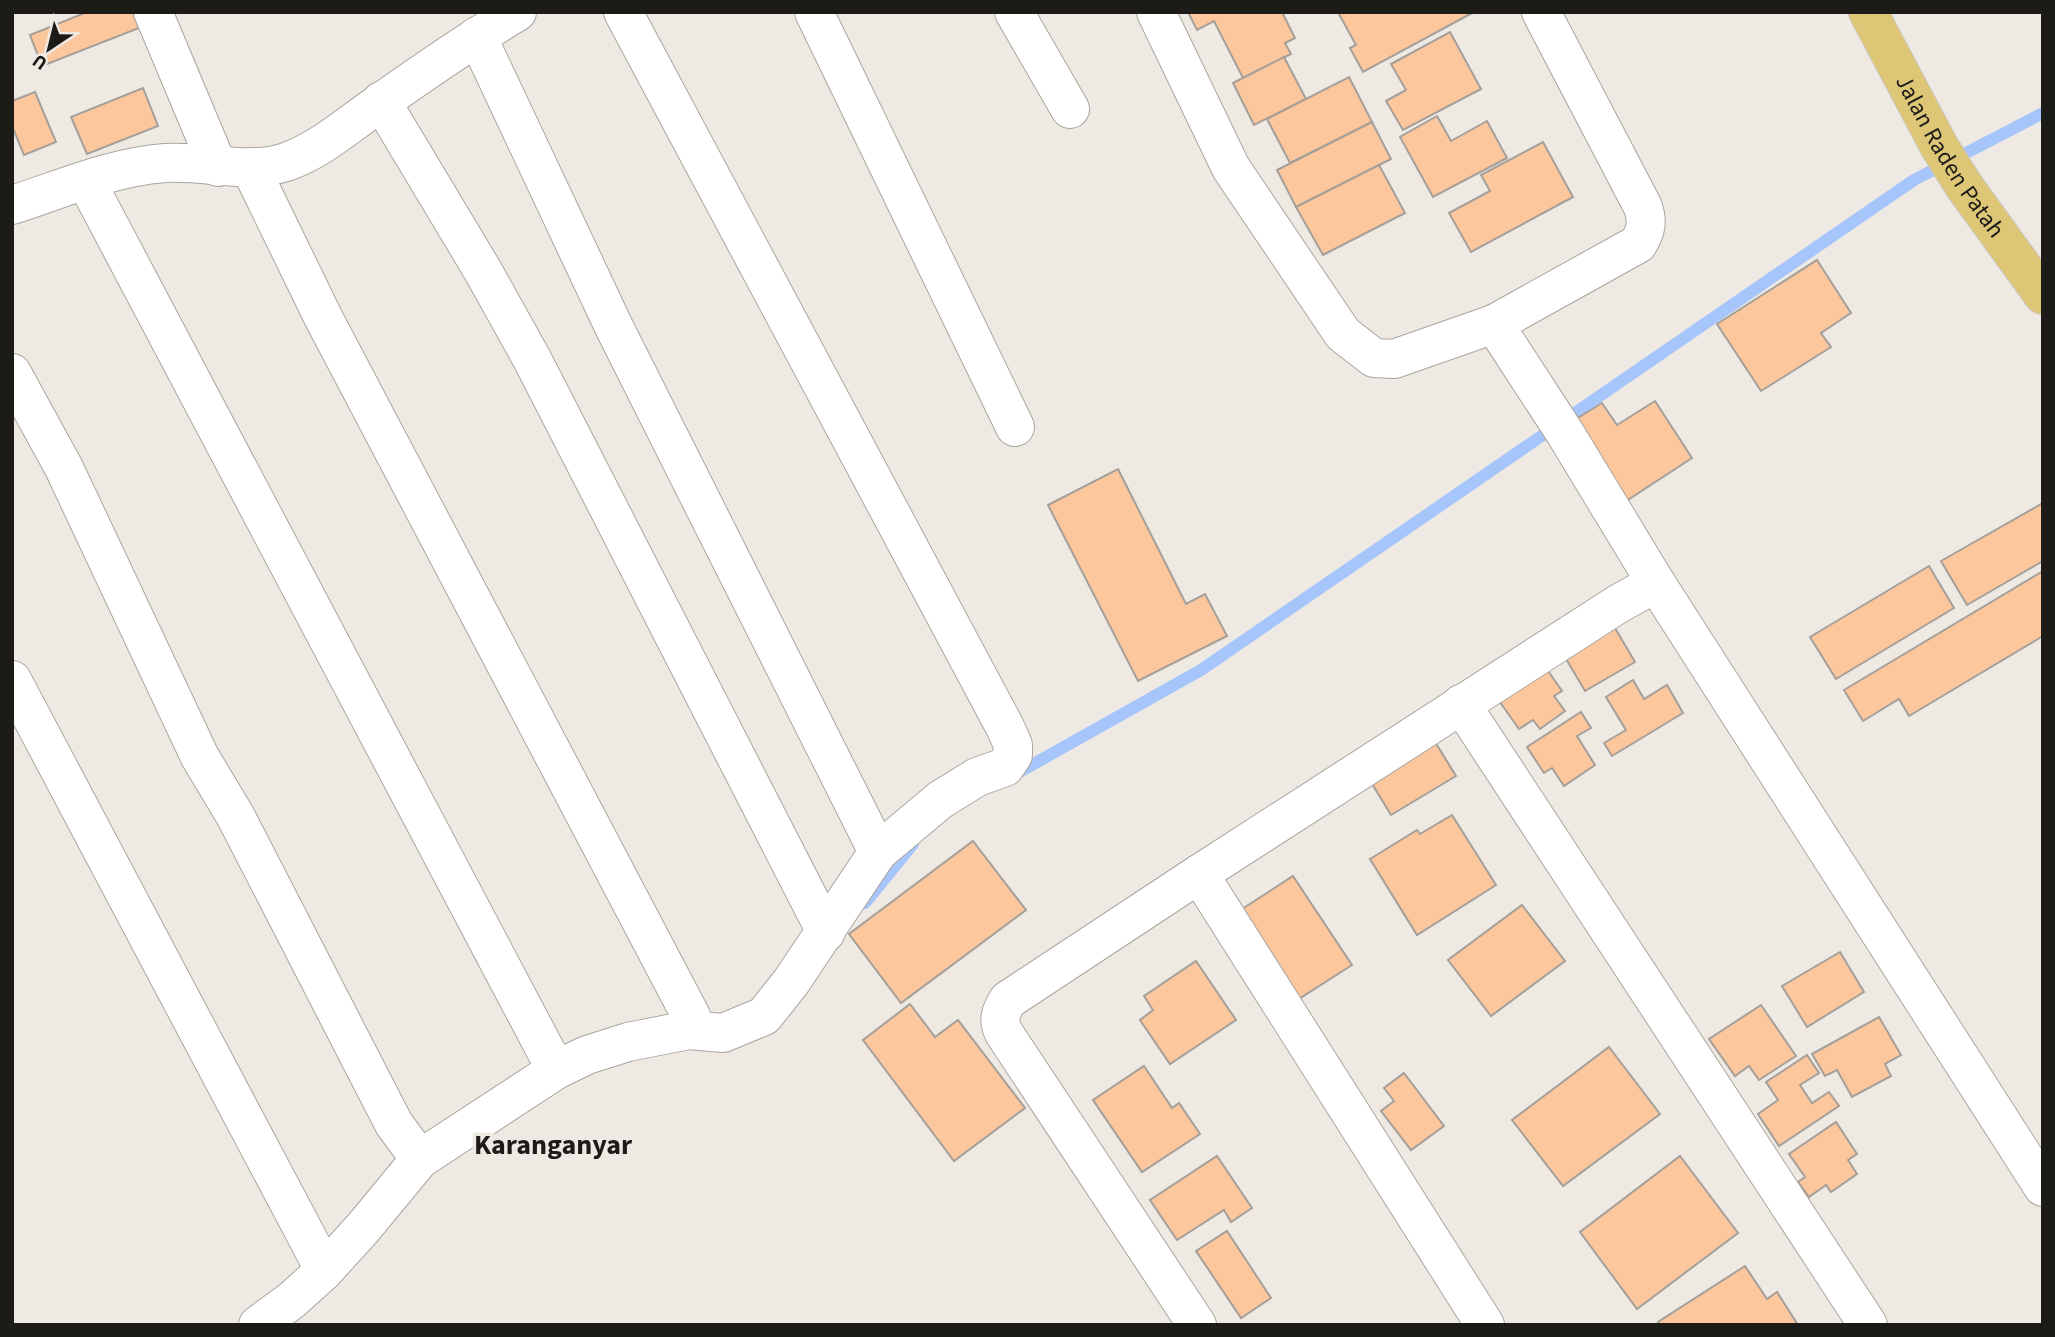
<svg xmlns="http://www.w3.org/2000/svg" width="2055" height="1337" font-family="'Source Sans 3',sans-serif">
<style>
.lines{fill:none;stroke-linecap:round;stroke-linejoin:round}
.stream{stroke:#a6c5fa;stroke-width:12}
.building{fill:#fcc79d;stroke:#a59f9a;stroke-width:2}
.minor-casing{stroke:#aaa59f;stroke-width:40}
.major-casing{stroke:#c9c8c8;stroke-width:40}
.minor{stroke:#fff;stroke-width:38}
.major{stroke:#ddc777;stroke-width:38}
.labels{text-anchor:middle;stroke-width:7;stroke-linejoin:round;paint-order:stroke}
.street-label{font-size:24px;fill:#1d1b18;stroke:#efe9e3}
.quarter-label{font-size:28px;font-weight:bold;fill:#1d1b18;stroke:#efe9e3}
</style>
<rect width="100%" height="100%" fill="#efe9e3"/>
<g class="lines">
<g class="stream">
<polyline points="1014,775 1201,670 1914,180 2043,113"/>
<polyline points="865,903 913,844"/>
</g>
</g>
<g class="building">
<polygon points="87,12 133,12 139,28 42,66 30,35"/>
<polygon points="1188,12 1282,12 1295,38 1285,43 1291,54 1243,78 1214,21 1197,30"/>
<polygon points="1342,12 1474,12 1363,72 1350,48 1356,45 1339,14"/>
<polygon points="1450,32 1481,89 1403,130 1386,101 1406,90 1391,64"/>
<polygon points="1284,57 1306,99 1254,125 1233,83"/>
<polygon points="1349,77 1372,122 1290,163 1267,119"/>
<polygon points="143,88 158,126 87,154 71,117"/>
<polygon points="35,92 56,142 24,155 12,126 12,101"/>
<polygon points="1437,116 1451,141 1487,121 1507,158 1433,197 1400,137"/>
<polygon points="1372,122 1391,159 1296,207 1277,170"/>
<polygon points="1543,142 1573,197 1471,252 1449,213 1490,191 1481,175"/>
<polygon points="1379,165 1405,213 1323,255 1296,207"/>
<polygon points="1817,260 1851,313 1821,333 1831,347 1761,391 1717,324"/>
<polygon points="1655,401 1692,458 1623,503 1571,422 1602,403 1617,425"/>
<polygon points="1118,469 1186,604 1205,594 1227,636 1138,681 1048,505"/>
<polygon points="2043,503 2043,561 1967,605 1941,561"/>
<polygon points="1929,566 1954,608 1836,679 1810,637"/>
<polygon points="2043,571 2043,636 1909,716 1899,699 1863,721 1844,690"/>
<polygon points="1612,623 1635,662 1585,691 1562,652"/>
<polygon points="1544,665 1562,691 1554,696 1565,711 1540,729 1533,720 1519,729 1497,698"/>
<polygon points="1633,680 1644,699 1667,685 1683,713 1612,756 1604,743 1626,730 1606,697"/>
<polygon points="1581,712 1591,728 1577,736 1595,765 1564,786 1552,768 1544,773 1527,747"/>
<polygon points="1432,737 1456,776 1391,815 1368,777"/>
<polygon points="1452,815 1496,885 1417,935 1370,859 1417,830 1420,834"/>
<polygon points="973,841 1026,910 901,1003 849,934"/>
<polygon points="1293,876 1352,965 1294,1002 1236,913"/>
<polygon points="1522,905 1565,961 1491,1016 1448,960"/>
<polygon points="1840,952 1864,992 1807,1027 1782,986"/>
<polygon points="1196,961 1236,1020 1170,1064 1140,1020 1153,1010 1144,996"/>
<polygon points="910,1004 935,1037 958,1020 1025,1108 954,1161 863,1040"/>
<polygon points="1761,1005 1796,1056 1759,1080 1749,1066 1735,1076 1709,1039"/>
<polygon points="1879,1017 1901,1055 1885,1064 1891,1076 1852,1097 1837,1070 1825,1076 1812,1054"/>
<polygon points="1609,1047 1660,1114 1563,1186 1512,1120"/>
<polygon points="1807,1055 1819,1073 1800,1085 1812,1103 1829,1092 1839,1106 1779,1146 1758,1114 1778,1100 1766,1082"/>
<polygon points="1144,1066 1172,1108 1179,1103 1200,1134 1142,1172 1093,1100"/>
<polygon points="1404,1073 1444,1126 1411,1150 1381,1111 1394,1101 1384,1088"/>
<polygon points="1836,1122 1857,1154 1848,1160 1857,1174 1831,1192 1826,1185 1809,1197 1798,1182 1805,1177 1789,1154"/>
<polygon points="1217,1156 1252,1208 1231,1222 1224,1210 1177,1240 1150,1200"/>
<polygon points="1680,1156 1738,1233 1637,1309 1580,1232"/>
<polygon points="1227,1231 1271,1298 1241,1318 1196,1251"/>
<polygon points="1745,1266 1767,1299 1777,1292 1798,1325 1659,1325 1658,1322"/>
</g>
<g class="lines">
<g class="minor-casing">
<g id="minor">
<polyline points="153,12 218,167"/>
<polyline points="814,12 1015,427"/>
<polyline points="1014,12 1070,109"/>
<path d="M1156,12L1231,168L1343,334L1374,358L1394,359L1494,324L1638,244C1646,231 1648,222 1643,207L1541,12"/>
<polyline points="477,36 614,327 878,852"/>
<polyline points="381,101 483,271 532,359 826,932"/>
<polyline points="250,167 323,317 691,1016 689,1030"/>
<polyline points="86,181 556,1070"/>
<path d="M12,205C62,189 112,167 165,163C206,160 246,175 286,162C321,150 350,123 380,103C425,71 470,40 517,12"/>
<polyline points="1494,324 1565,433 1656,583 2043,1187"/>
<polyline points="12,373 64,468 200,757 236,817 394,1124 420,1159"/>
<polyline points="12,680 317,1256 323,1272 363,1228 420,1159 556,1070 587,1055 628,1042 689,1030 723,1033 764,1016 791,982 878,852 940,800 977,777 1005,767 1013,755 1013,745 1005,727 623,12"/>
<polyline points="1461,704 1868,1325"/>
<polyline points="1199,874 1485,1325"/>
<polyline points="258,1325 292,1300 323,1272"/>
<path d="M1197,1325L1004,1033C997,1020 1001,1011 1008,1000L1199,874L1618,604L1656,583"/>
</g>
</g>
<g class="major-casing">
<g id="major">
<path id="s1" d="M1868,12L1939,146L1964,186L2043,295"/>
</g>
</g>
<use href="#minor" class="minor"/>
<use href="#major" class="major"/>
</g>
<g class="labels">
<g class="street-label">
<text dy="8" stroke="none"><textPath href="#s1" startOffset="166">Jalan Raden Patah</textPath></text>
</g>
<g class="quarter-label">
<text x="553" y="1154">Karanganyar</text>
</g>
</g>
<rect width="2055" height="1337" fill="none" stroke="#1d1b18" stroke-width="28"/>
<g transform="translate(49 49) rotate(215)" stroke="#efe9e3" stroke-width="5" paint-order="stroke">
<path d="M0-5L12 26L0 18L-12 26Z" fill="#1d1b18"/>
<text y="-10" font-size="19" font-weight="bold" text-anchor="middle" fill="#1d1b18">U</text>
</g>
</svg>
